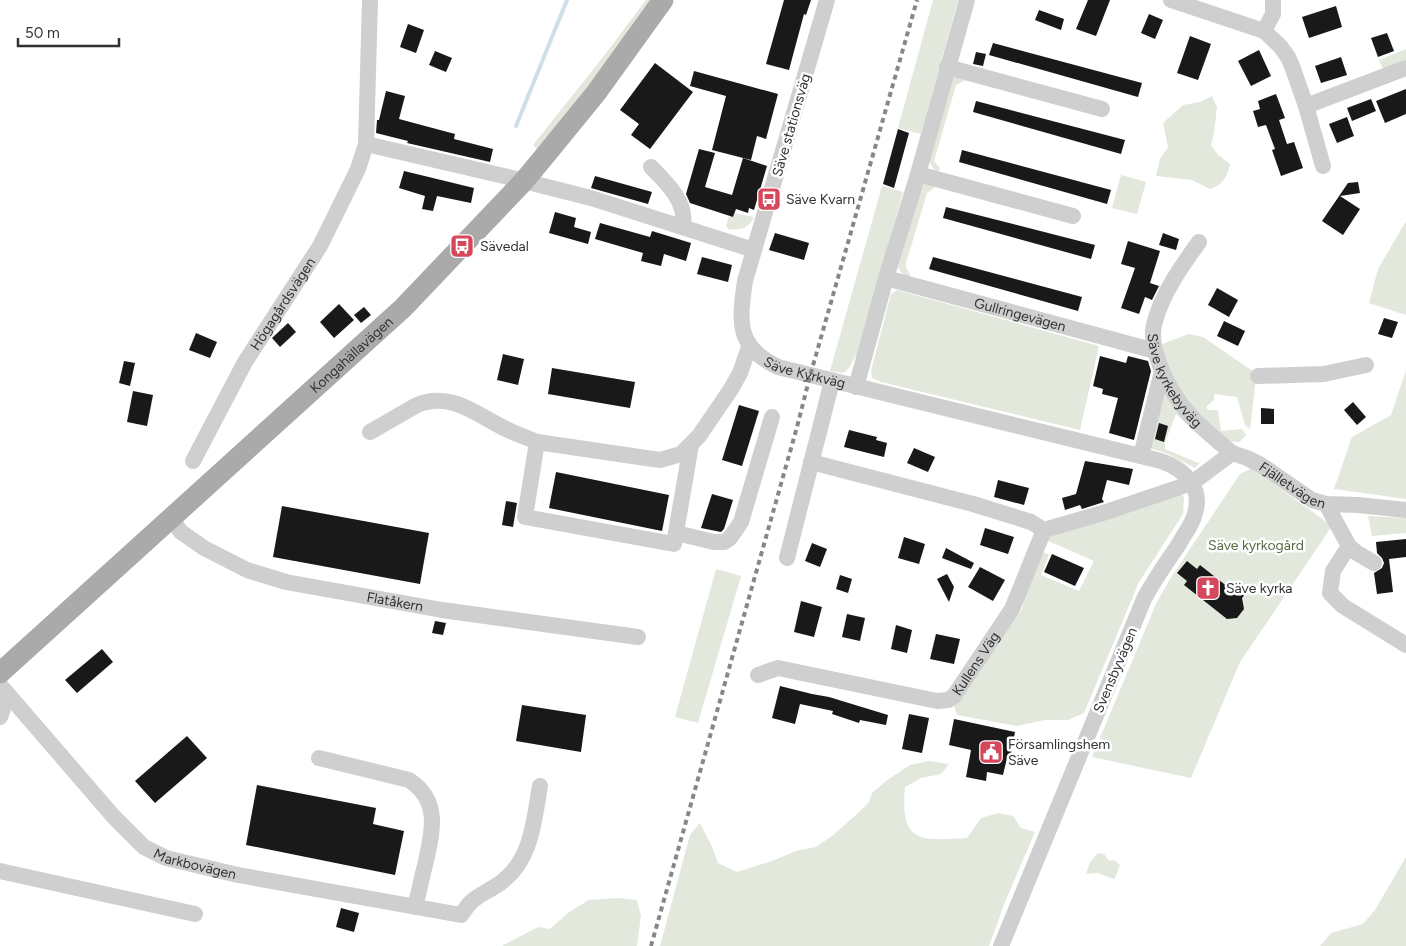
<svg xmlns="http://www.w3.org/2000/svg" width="1406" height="946" font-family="Figtree,sans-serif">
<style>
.green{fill:#e2e8dc}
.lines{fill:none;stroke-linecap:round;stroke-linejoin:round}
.stream{stroke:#cde0e8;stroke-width:4}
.building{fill:#191919}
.minor{stroke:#cfcfcf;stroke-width:16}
.major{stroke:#aaa;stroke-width:21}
.rail{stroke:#878787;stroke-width:4;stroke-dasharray:5 4;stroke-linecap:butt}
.labels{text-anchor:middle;stroke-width:5;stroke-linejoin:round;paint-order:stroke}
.street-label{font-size:14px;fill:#323232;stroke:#fff}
.poi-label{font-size:14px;fill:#323232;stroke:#fff;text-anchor:start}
.park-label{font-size:14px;fill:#576a43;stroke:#fff}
</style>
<rect width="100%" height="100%" fill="#fff"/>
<g class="green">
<polygon points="646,0 655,0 538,150 533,145 607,52"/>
<polygon points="933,0 958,0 921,134 898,128"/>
<polygon points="1406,49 1406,60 1383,69 1379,60"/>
<polygon points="967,76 964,81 956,85 934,161 940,168 939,171 935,171 929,161 952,77"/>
<path d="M1212,96L1217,107L1214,133L1211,145L1218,155L1230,164C1227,177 1223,185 1210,189L1192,180L1156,176L1160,159L1168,147L1163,123L1183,105L1200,102Z"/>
<polygon points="1121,175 1146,182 1137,214 1112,208"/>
<polygon points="931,181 935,187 927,193 906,263 906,268 910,274 910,277 904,277 898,267 920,190 922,185"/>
<path d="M882,186L903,192L859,352C852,358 852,368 843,373L830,371Z"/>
<path d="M735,213L754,217C750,228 738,231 728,229L726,226L729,216L734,217Z"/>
<polygon points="1406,221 1406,315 1369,303 1378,269"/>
<polygon points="897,290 1099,346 1080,430 881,382 872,378 871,371 891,294"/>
<polygon points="1189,334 1203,337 1254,372 1256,378 1250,429 1245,425 1237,397 1214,394 1214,400 1206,407 1208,410 1218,410 1221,431 1242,429 1246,435 1239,442 1226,441 1211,432 1166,373 1162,344"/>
<polygon points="1406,371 1406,499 1334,489 1352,437 1391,415"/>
<polygon points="1161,387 1196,433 1176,414 1165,442 1165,449 1198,463 1201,461 1195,468 1166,453 1149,448"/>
<polygon points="1252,468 1332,526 1240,662 1191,778 1092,757 1156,604 1170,579 1240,474"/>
<polygon points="1180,492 1184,497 1183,514 1139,582 1084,713 1068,720 1044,720 1017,726 957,715 954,706 1022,609 1025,594 1041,551 1049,555 1041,575 1079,591 1094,561 1048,541 1049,534"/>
<polygon points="1368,516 1406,518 1406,533 1372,536"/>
<polygon points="716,569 741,576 698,723 675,717"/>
<path d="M929,761L949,764L941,774L921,778L905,787C900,843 919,841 967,838L981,818L998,813L1013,816L1021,828L1035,832L1005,902L989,946H660L690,835L700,823L712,847L718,863L737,872L772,861L796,851L816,847L832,836L856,815L869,802L872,793L886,781L910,765Z"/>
<polygon points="1098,853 1104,854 1109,861 1114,860 1120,865 1116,876 1114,879 1098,873 1086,874 1090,862"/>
<polygon points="1406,857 1406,946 1320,946 1331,933 1363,924 1375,910"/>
<polygon points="619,898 637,900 641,916 637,946 502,946 538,927 550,929 569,912 589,900"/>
</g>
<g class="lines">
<polyline class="stream" points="516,126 567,0"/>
</g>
<g class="building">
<polygon points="784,0 811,0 806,15 804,14 789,70 766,64"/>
<polygon points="1088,0 1110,0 1096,36 1076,29"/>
<polygon points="1336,6 1342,27 1309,38 1302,17"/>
<polygon points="1039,10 1064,19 1061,30 1035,20"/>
<polygon points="1149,14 1163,20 1155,39 1141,33"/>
<polygon points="408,24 424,30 416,53 400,47"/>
<polygon points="1387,33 1394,51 1378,57 1371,38"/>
<polygon points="1190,36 1211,44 1198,80 1177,73"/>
<polygon points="993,43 1142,83 1138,97 989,55"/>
<polygon points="1259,50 1271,76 1251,86 1238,61"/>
<polygon points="435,51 452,58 446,72 429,65"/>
<polygon points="976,52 986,54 983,66 973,64"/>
<polygon points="1341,57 1347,75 1321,83 1315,66"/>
<polygon points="655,63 693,92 650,149 631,135 639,124 620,110"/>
<polygon points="694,71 778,94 766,139 757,136 751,160 712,150 726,96 690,86"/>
<polygon points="1406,89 1406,114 1385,123 1376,101"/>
<polygon points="386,91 405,96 399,119 455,134 454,139 493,149 490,162 407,143 408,141 376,133 377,120 379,120"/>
<polygon points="1276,94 1285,118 1279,120 1287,144 1294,142 1303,168 1281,176 1272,150 1275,149 1266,125 1258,127 1253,111 1260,109 1258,101"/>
<polygon points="1371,99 1376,111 1352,121 1347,108"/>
<polygon points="976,101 1125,140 1121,154 973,112"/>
<polygon points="1347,117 1354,136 1337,143 1329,124"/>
<polygon points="898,129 909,133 894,188 883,184"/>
<polygon points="699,149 715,153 705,187 732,195 743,158 767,166 754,210 749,208 748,213 736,209 733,217 690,203 686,194"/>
<polygon points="962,150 1111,190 1107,204 959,162"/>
<polygon points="404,171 474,188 471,203 437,196 433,211 422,209 425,196 399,188"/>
<polygon points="595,176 652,192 648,204 591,188"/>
<polygon points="1358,182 1360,193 1340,196 1360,209 1343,235 1322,221 1348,183"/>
<polygon points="946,207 1095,245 1091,259 943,218"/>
<polygon points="555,212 576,218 574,227 591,232 588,244 549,233"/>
<polygon points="600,223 650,237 652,231 691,243 686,261 664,254 661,266 641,261 643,253 595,239"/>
<polygon points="775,233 809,243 804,260 769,250"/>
<polygon points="1163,233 1179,239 1176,250 1159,245"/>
<polygon points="1128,241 1160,251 1150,283 1159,286 1152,300 1145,297 1139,314 1121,308 1135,268 1121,264"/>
<polygon points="702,257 732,265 728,282 697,274"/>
<polygon points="933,257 1082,297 1078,311 929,269"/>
<polygon points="1217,288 1238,300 1229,317 1208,305"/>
<polygon points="339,304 354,320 334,338 320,322"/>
<polygon points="364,307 371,315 361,323 354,315"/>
<polygon points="1384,318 1398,322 1392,338 1378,334"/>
<polygon points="1224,321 1245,331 1238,346 1217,336"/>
<polygon points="288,323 296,332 280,347 272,338"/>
<polygon points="196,333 217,342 210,358 189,350"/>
<polygon points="503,354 524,359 518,385 497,380"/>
<polygon points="1100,356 1126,363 1128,356 1148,361 1151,371 1134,440 1109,433 1118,398 1102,394 1103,389 1093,386"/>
<polygon points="124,361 135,363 130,386 119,383"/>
<polygon points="552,368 635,382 630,408 548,394"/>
<polygon points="133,391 153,395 147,426 127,422"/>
<polygon points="1353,402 1366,417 1357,425 1344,410"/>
<polygon points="739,405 759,411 742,466 722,460"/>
<polygon points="1261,408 1274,409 1274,424 1261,424"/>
<polygon points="1159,423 1168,426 1164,442 1155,439"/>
<polygon points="849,430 877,437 876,440 887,443 884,457 844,447"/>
<polygon points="914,448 935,457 928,472 907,463"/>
<polygon points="1085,461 1133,469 1129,485 1107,480 1102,499 1104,502 1082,509 1080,505 1065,510 1062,498 1076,494"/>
<polygon points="556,472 669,495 662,531 549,508"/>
<polygon points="998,480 1029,488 1024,505 994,497"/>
<polygon points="712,494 733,500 724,529 721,532 701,528"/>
<polygon points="506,501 517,503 513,527 502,525"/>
<polygon points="282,506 429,533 420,584 273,557"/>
<polygon points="985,528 1014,537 1008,554 980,545"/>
<polygon points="904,537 925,544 919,564 898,558"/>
<polygon points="1406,539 1406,557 1389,559 1393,592 1377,594 1374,573 1382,568 1384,563 1382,558 1377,553 1376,542"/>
<polygon points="812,543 827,549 820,567 805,561"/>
<polygon points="946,548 974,563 971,569 942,558"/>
<polygon points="1052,554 1084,568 1075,586 1044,572"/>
<polygon points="1187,561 1197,569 1200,565 1233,591 1238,584 1247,592 1242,598 1244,609 1237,618 1227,619 1184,585 1187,581 1177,573"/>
<polygon points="980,567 1005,580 993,601 968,587"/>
<polygon points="947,574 954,587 949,602 937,579"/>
<polygon points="840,575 852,579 848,593 836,589"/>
<polygon points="801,601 822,607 814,637 794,632"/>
<polygon points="847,614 865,618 860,641 842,637"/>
<polygon points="435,621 446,623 443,635 432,633"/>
<polygon points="896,625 912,630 907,653 891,649"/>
<polygon points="936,634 960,639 954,664 930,659"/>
<polygon points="102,649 113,662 77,693 65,680"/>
<polygon points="780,686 812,694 829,697 888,715 886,725 860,720 859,723 832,714 833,711 800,704 795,724 772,718"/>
<polygon points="522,705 586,715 581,752 516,741"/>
<polygon points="909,714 929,718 922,753 902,749"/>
<polygon points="954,719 1015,732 1010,759 1007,758 1003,775 987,772 986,781 966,777 971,750 949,745"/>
<polygon points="187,736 207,758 155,803 135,781"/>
<polygon points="257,785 376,808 373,824 404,831 395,875 246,845"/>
<polygon points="341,908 359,913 354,932 336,927"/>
</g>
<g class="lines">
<g class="minor">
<path id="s1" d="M827,0L745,281C739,322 736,347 778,367L1161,461C1184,469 1203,487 1195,513C1193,524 1184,534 1179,544C1167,562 1154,580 1144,599L1001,946"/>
<polyline points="1171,0 1264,31 1280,46 1288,57 1292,66 1306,106 1323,166"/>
<polyline points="1264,31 1273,14 1273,0"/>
<polyline points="947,67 1102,109"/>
<polyline points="1306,106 1406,68"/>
<polyline points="366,144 504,176 591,198 754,250"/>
<path d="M651,167C667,183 687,202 683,226"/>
<polyline points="918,174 1073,216"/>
<path id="s2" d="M1199,242C1181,267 1161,295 1154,325C1151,337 1155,352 1159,363C1174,405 1199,426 1232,453"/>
<path id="s3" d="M886,278L1155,351"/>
<polyline points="1258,376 1324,374 1366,365"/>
<polyline points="856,387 886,278 918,174 967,0"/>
<path d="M370,432L417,405C450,391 476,414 504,428C515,434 526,437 537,442"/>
<polyline points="691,445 674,544 525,517 537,442 660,460 681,454 699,436 731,389 740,373 749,347"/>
<polyline points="1141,456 1162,371"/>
<path id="s4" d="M193,461L245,362L320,246L358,169L366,144L370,0"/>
<polyline points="811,462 973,504 1031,522 1044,530"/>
<polyline points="1326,504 1349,546 1357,553 1374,563"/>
<path id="s5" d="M171,518L181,532L204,548L247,570L286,582L442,610L638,637"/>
<polyline points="676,533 714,542 724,542 730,538 741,522 772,417"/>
<polyline points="1349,546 1333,571 1330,593 1343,606 1406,645"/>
<polyline points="787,558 832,381"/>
<path id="s6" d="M758,675L778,668L937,701L948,700L954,696L1012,609L1044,530L1106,512L1192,483L1232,453L1247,458L1261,465L1312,500L1326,504L1358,505L1406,510"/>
<path id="s7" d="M0,685L113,816L144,847L166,858L238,875L461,915C464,911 467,906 471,902C480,894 493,889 503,881C532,858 534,820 540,786"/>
<polyline points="0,717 8,695"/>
<path d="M319,758L409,780C440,800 433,830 426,861C422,876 419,892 415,907"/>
<polyline points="0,871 195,914"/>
</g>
<path class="major" id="s8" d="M0,673L403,308L523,182L543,158L596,93L663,0"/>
<polyline class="rail" points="651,946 797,427 810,376 917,0"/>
</g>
<defs>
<g id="bus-square" transform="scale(1.25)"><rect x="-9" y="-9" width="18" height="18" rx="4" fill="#d5475b" stroke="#fff"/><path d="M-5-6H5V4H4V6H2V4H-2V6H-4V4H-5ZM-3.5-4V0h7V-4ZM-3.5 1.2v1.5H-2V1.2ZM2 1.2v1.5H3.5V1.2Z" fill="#fff"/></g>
<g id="church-square" transform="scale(1.25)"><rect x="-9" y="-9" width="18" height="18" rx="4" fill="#d5475b" stroke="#fff"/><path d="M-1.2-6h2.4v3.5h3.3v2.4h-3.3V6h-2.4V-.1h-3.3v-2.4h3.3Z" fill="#fff"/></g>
<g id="civic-square" transform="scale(1.25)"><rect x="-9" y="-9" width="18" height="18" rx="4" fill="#d5475b" stroke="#fff"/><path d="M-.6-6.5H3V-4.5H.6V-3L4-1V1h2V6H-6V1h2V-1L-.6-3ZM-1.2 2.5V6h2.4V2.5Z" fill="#fff"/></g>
</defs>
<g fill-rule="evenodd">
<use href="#bus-square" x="769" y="199"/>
<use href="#bus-square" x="462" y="246"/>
<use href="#church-square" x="1208" y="588"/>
<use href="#civic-square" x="991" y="752"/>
</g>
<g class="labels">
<g class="street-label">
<text transform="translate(791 125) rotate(-74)" y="5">Säve stationsväg</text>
<text dy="5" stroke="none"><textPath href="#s4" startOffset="181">Högagårdsvägen</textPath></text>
<text dy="5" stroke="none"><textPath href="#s3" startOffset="139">Gullringevägen</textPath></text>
<text dy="5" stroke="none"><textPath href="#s8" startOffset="474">Kongahällavägen</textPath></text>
<text dy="5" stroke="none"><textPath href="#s1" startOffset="422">Säve Kyrkväg</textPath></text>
<text dy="5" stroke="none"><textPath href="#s2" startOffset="156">Säve kyrkebyväg</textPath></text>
<text dy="5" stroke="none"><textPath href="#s6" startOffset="666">Fjälletvägen</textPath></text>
<text dy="5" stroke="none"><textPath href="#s5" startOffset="245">Flatåkern</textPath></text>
<text dy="5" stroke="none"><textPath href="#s6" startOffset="241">Kullens Väg</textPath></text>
<text transform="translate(1115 670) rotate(-67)" y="5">Svensbyvägen</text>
<text dy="5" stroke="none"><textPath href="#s7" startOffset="271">Markbovägen</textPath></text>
</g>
<g class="poi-label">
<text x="786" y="204">Säve Kvarn</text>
<text x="480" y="251">Sävedal</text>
<text x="1226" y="593">Säve kyrka</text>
<text x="1008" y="749">Församlingshem<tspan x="1008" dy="16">Säve</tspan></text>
</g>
<g class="park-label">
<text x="1256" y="550">Säve kyrkogård</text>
</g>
</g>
<path d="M18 38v8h101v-8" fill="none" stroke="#323232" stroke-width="2.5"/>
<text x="25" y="38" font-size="15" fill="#323232" stroke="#ffffff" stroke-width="4" paint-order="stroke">50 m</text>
</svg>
